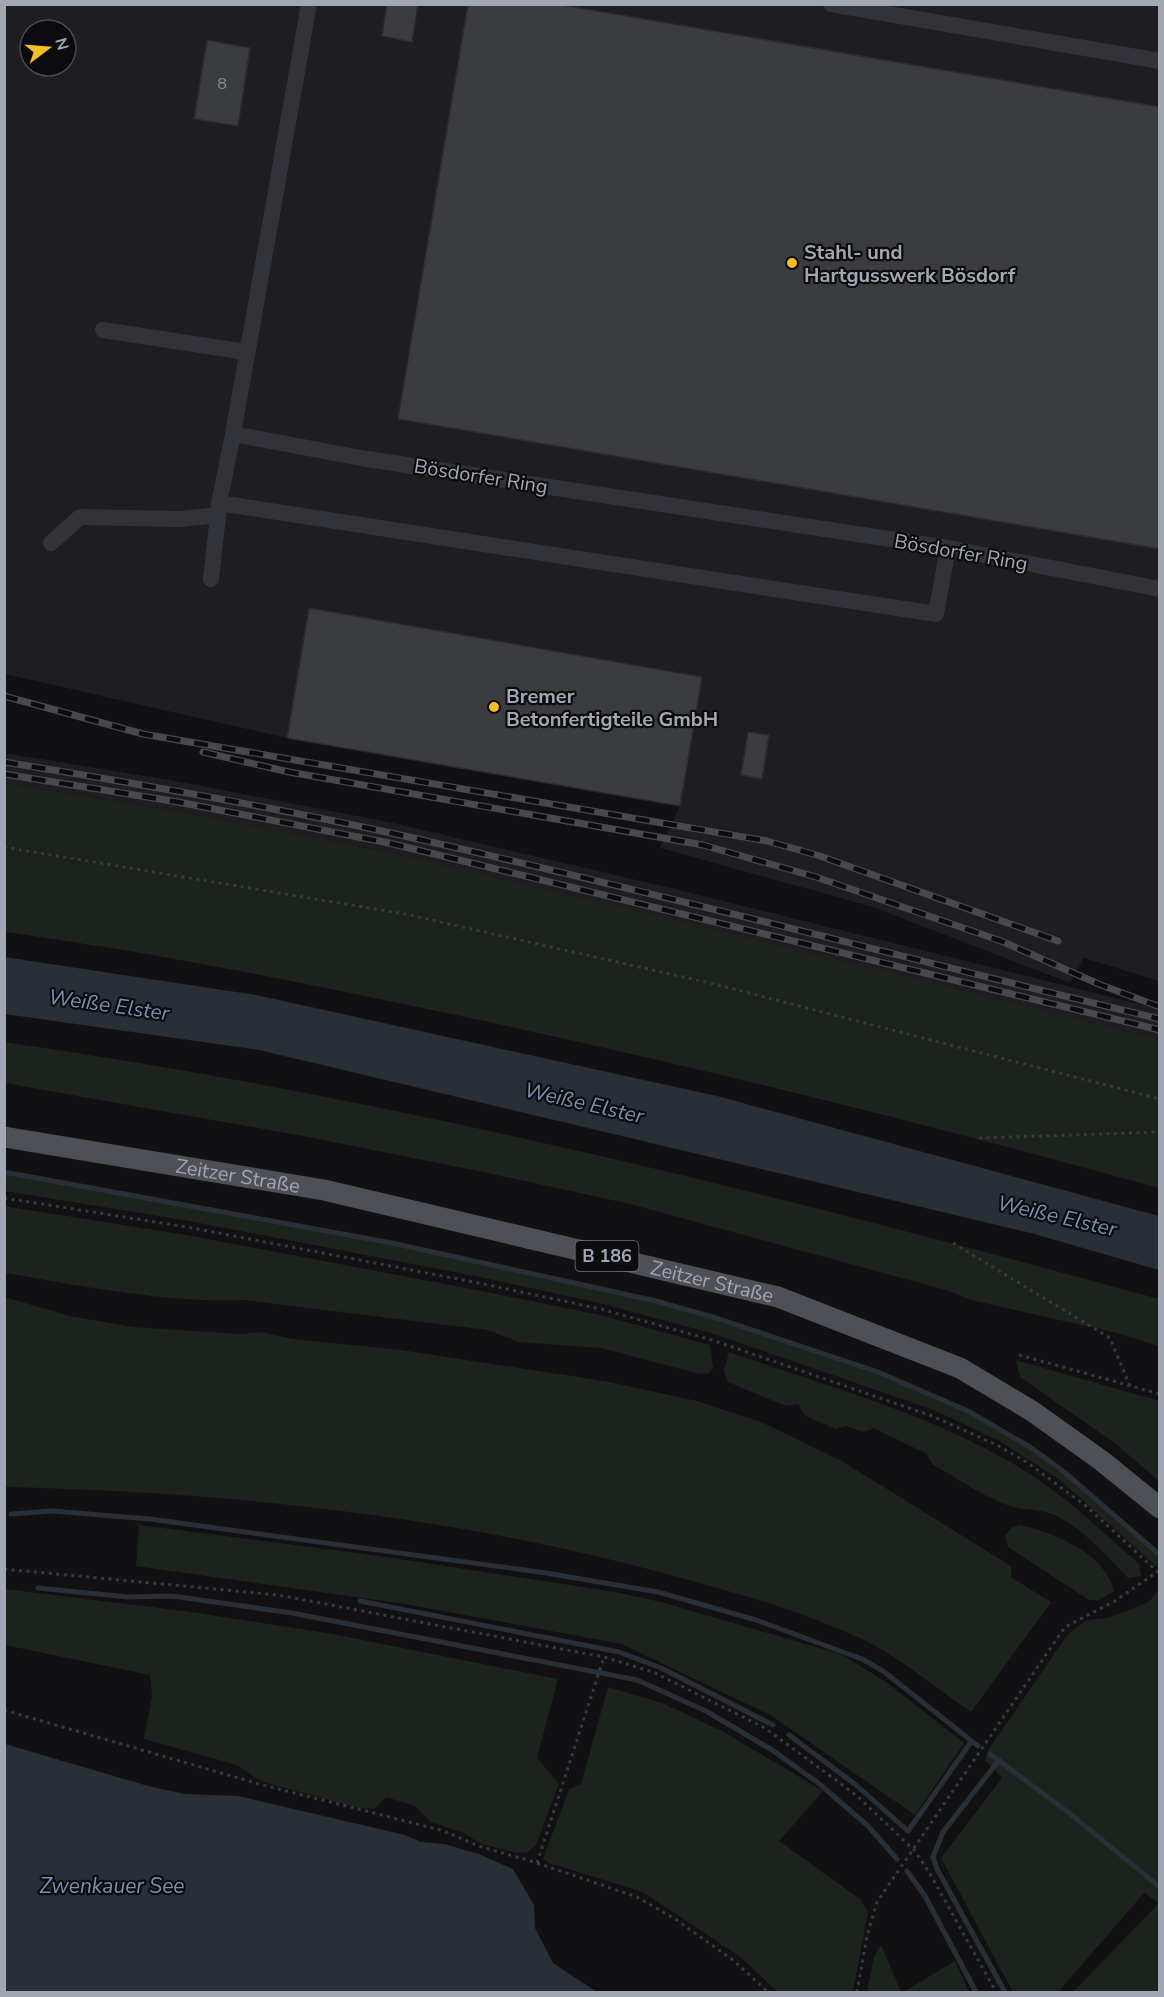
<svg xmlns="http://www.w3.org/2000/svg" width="1164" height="1997" font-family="'Nunito Sans',sans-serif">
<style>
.built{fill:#1e1d20;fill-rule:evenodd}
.green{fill:#1c231d}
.water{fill:#282f37}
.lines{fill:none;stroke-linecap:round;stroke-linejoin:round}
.stream{stroke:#282f37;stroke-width:5}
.building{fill:#3b3c40;stroke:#2c2b2f;stroke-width:1.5}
.path{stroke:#383a3f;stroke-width:3;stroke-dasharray:3 4.5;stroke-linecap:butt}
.minor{stroke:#323338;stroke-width:16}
.major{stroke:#4e5057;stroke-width:21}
.rail-casing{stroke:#47494f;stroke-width:7}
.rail{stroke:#0c0c0e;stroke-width:4.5;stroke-dasharray:14;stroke-linecap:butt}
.poi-dot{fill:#f4be28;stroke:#0c0c0e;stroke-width:2}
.labels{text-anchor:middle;stroke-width:4.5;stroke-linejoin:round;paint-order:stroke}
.number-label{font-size:16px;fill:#888c97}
.shield{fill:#0c0c0e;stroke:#757882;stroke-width:1.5}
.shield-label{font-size:18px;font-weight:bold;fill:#a2a7b4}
.poi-label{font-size:20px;font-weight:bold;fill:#a2a7b4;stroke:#0c0c0e;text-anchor:start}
.street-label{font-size:20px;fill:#a2a7b4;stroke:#0c0c0e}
.water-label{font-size:21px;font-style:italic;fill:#7892b0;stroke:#0c0c0e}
</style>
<rect width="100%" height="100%" fill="#111113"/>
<g class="built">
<path d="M5,5H1159V981L1084,958L1070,983L873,907L660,848L680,806L287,738L5,674ZM30,30H66V66H30Z"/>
<polygon points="4,753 181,782 393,823 675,889 1159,1009 1159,1039 387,852 176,811 5,783"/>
</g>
<g class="green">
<path d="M5,783L176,811L387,852L668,918L1159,1039V1188C928,1124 695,1066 461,1016C310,984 158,953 5,932Z"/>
<path d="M4,1042C395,1098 779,1195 1159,1299V1346L1113,1332L971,1300L946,1290L630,1204L488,1173L303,1136L5,1083Z"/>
<polygon points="5,1172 392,1243 656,1301 716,1318 878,1372 968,1411 1030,1447 1063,1471 1159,1555 1159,1569 1060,1480 999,1441 934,1410 714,1334 603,1304 480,1277 189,1221 5,1191"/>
<path d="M4,1206L186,1235L477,1290L600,1315L710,1345L713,1368L709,1373L700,1374L601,1348L519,1342L488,1330L244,1300C164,1303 83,1286 5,1273Z"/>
<path d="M4,1297L70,1316L132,1327L240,1334L261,1332L292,1339L401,1350L604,1381L697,1401L761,1422L840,1460L1011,1566V1577L1051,1602L971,1712C936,1688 901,1658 862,1639C806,1613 744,1595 685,1579C465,1517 233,1492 5,1487Z"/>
<path d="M729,1352C827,1386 932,1414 1022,1469C1065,1495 1101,1531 1139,1564L1141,1576L1128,1578C1107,1556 1086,1532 1059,1517C1039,1507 1028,1512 1010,1506C983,1497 957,1478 932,1464L927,1454L874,1428L864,1432L846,1426L835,1429L804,1415L798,1404L786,1406L728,1382L724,1371Z"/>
<polygon points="1016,1360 1159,1401 1159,1481 1116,1444 1020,1377"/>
<polygon points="139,1525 380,1556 615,1592 661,1602 840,1654 885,1681 964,1743 915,1815 772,1716 622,1644 405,1604 136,1566"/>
<path d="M1020,1525C1055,1533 1105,1553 1114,1591L1099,1600H1089L1008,1547L1005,1536L1011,1528Z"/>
<polygon points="5,1589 184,1611 333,1634 558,1679 537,1758 559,1784 536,1845 528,1852 517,1853 481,1844 464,1833 431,1822 415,1806 386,1797 374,1809 358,1808 260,1781 237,1765 144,1739 152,1696 150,1675 5,1645"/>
<polygon points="1159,1589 1159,1992 1073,1992 1159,1903 1144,1893 1058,1992 1013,1992 941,1858 1002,1778 985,1760 991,1746 1066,1637 1076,1627 1088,1620 1107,1618 1137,1607 1150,1601"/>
<polygon points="608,1687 662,1703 722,1731 823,1791 779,1841 861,1900 868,1912 853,1992 778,1992 739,1956 643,1892 549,1863 543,1859 569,1789 581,1784"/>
<polygon points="881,1945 901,1992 867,1992 874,1957"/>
<polygon points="955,1961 969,1992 903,1992"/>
</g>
<g class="water">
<polygon points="4,957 256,995 717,1096 1159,1216 1159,1270 1031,1233 259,1050 5,1014"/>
<polygon points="5,1744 148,1786 184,1794 238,1796 405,1835 421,1842 444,1844 479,1854 513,1869 534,1905 535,1928 553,1963 597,1992 5,1992"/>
</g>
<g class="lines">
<g class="stream">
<polyline points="4,1172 392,1243 656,1301 716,1318 878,1372 968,1411 1030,1447 1063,1471 1160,1555"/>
<polyline points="11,1514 52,1511 150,1519 546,1573 658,1592 756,1620 862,1659 883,1671 978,1746"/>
<polyline points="38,1588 128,1597 172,1596 292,1613 637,1680 706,1711 772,1750 817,1782 868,1826 897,1859"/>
<polyline points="360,1601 619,1652 661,1668 773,1725"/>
<polyline points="789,1735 856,1785 908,1831 971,1742"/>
<polyline points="990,1754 1069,1813 1160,1887"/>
<polyline points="999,1760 943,1832 933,1857 937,1869 1005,1992"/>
<polyline points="907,1871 925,1896 976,1992"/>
</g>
</g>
<g class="building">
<polygon points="387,4 418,4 412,42 382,36"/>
<polygon points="468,4 556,4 1160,107 1160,549 398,419"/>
<polygon points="207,40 250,48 238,126 194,119"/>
<polygon points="309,608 702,677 680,806 287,738"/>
<polygon points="748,732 769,735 762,779 741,775"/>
</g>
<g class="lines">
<g class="path">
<polyline points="4,847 405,914 710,983 1160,1099"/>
<polyline points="979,1138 1160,1132"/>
<polyline points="4,1198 187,1227 479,1283 601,1309 712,1340 932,1416 997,1445 1028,1463 1086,1506 1160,1574"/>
<polyline points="953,1243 1110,1338 1130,1386"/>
<polyline points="1019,1355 1160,1394"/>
<polyline points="4,1569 278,1595 604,1657 653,1672 765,1728 856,1795 914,1850 929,1872 996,1992"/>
<polyline points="4,1710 259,1784 441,1830 479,1846 537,1863 637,1897 675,1919 733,1960 768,1992"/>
<polyline points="537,1863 604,1657"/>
<polyline points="857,1992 867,1936 877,1902 1065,1627 1115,1601 1157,1572"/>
</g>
<g class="minor">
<polyline points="309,4 233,434 361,458 948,548 1160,589"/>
<polyline points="831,4 1160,61"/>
<polyline points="103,330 246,352"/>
<polyline points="233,434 219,503 936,614 948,548"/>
<polyline points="51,543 80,517 179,519 218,515"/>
<polyline points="211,579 219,507"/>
</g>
<path class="major" id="s1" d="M4,1137L324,1190L778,1297L960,1368L1032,1411L1102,1461L1160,1508"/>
<g class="rail-casing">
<g id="rail">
<polyline points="4,696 143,734 767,841 820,856 1058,941"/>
<polyline points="203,752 289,772 703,845 816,877 1001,941 1101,985 1160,1007"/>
<path d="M4,762C134,783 263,805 391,833C648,890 903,958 1160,1019"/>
<polyline points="4,774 178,802 389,843 1160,1030"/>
</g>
</g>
<use href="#rail" class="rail"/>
</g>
<g class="poi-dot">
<circle cx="792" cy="263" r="6"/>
<circle cx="494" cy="707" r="6"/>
</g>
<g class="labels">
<g class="number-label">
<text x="222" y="89">8</text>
</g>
<rect class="shield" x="575.5" y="1241" width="63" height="30" rx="4.5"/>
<g class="shield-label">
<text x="607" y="1262">B 186</text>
</g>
<g class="poi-label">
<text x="804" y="259">Stahl- und<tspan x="804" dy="23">Hartgusswerk Bösdorf</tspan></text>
<text x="506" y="703">Bremer<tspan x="506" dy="23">Betonfertigteile GmbH</tspan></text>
</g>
<g class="street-label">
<text transform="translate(481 476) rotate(9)" y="7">Bösdorfer Ring</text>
<text transform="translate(961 552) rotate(10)" y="7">Bösdorfer Ring</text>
<text dy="7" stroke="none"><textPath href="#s1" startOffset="237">Zeitzer Straße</textPath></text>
<text dy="7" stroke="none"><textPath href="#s1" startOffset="723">Zeitzer Straße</textPath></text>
</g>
<g class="water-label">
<text transform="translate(109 1005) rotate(8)" y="7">Weiße Elster</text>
<text transform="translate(584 1103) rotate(13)" y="7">Weiße Elster</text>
<text transform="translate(1057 1216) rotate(13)" y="7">Weiße Elster</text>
<text x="112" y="1893">Zwenkauer See</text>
</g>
</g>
<rect width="1164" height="1997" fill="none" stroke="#a2a7b4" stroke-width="12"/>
<g transform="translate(48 48) rotate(74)"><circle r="28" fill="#0c0c0e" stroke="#484a50" stroke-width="1.5"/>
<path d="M0-4.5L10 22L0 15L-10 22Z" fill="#f4be28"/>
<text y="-9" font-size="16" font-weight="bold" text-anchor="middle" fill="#a2a7b4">N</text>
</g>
</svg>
